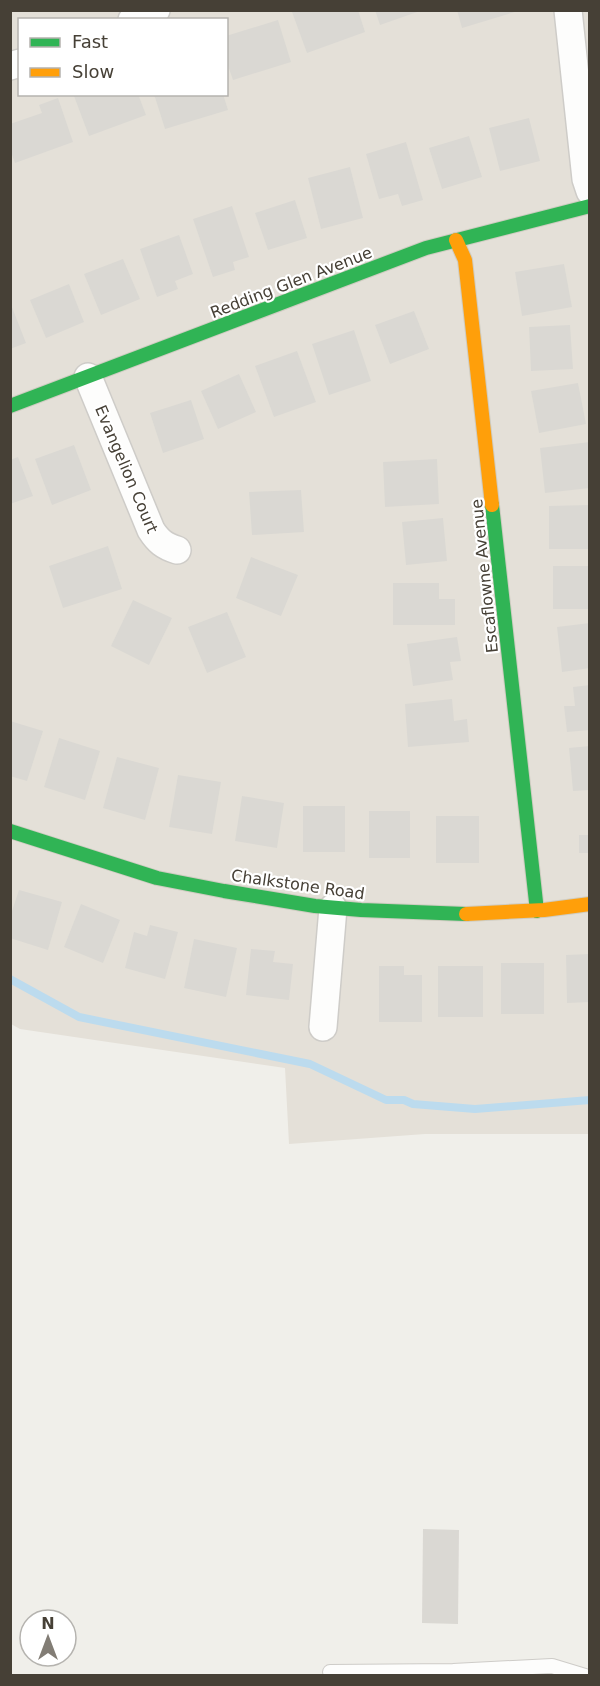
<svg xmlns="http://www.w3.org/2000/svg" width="600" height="1686" font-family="'DejaVu Sans',sans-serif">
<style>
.residential{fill:#e4e0d8;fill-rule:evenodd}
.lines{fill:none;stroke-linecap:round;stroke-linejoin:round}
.stream{stroke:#bcdbee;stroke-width:8}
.building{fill:#dad8d3}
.lane-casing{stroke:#ceccc8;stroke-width:16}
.street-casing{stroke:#ceccc8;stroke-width:30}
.fast-casing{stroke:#cfccc1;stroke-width:16}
.slow-casing{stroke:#cfccc1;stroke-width:16}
.lane{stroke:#fdfdfc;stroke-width:14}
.street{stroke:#fdfdfc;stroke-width:27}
.fast{stroke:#30b455;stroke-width:14}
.slow{stroke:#ff9f0a;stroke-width:14}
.labels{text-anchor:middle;stroke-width:4.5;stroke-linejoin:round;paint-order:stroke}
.street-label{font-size:16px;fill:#464036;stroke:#fff}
</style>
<rect width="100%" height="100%" fill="#f0efea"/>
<path class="residential" d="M10,11H589V1134H425L289,1144L285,1068L20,1029L11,1024ZM20,20H226V94H20Z"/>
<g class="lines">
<polyline class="stream" points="10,979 79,1017 310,1064 386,1100 404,1100 413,1104 475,1109 590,1100"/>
</g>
<g class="building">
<polygon points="295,10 358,10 365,32 307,53 292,12"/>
<polygon points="375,10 419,10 420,11 380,25"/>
<polygon points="457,10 518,10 518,11 462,28"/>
<polygon points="278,20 291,62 233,80 226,60 226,36"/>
<polygon points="78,94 138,94 146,115 89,136 74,96"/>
<polygon points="154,94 223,94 228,110 165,129"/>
<polygon points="58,98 73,142 15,163 10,149 10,124 42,113 39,105"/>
<polygon points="529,118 540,161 500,171 489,128"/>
<polygon points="469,136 482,177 442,189 429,148"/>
<polygon points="406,142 423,200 402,206 398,194 379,199 366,154"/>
<polygon points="350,167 363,218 321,229 308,178"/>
<polygon points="295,200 307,238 268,250 255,213"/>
<polygon points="232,206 249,257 233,262 235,270 213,277 193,219"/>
<polygon points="179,235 193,274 175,281 178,289 157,297 140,249"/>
<polygon points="123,259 140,299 101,315 84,274"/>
<polygon points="564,264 572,307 522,316 515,272"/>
<polygon points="69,284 84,322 46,338 30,300"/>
<polygon points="10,302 26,343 10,349"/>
<polygon points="414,311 429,349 390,364 375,325"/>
<polygon points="570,325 573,369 531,371 529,327"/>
<polygon points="354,330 371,381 329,395 312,344"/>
<polygon points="297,351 316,402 274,417 255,366"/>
<polygon points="239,374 256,412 218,429 201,391"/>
<polygon points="578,383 586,424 539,433 531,391"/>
<polygon points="191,400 204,439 163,453 150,413"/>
<polygon points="590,442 590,488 545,493 540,448"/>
<polygon points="74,445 91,490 52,505 35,459"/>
<polygon points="18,457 33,496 10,504 10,460"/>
<polygon points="437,459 439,504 385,507 383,462"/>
<polygon points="301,490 304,532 252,535 249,492"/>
<polygon points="590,505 590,549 549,549 549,506"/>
<polygon points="443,518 447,561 406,565 402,522"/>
<polygon points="108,546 122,589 63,608 49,566"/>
<polygon points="251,557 298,575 281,616 236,598"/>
<rect x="553" y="566" width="37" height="43"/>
<polygon points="393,583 439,583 439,599 455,599 455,625 393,625"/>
<polygon points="133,600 172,618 149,665 111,646"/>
<polygon points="227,612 246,657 207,673 188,627"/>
<polygon points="590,623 590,668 562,672 557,627"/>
<polygon points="457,637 461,661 450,662 453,680 413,686 407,644"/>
<polygon points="590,685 590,730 567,732 564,706 575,706 573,687"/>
<polygon points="452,699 454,721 467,719 469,742 408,747 405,704"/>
<polygon points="10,721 43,731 27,781 10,776"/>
<polygon points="59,738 100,751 85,800 44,787"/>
<polygon points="590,746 590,790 573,791 569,748"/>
<polygon points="117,757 159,768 145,820 103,808"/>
<polygon points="178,775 221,782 212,834 169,827"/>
<polygon points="242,796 284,803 277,848 235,841"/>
<rect x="303" y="806" width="42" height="46"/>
<rect x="369" y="811" width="41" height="47"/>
<rect x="436" y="816" width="43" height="47"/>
<rect x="579" y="835" width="11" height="18"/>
<polygon points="19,890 62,902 48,950 10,938 10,917"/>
<polygon points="81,904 120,920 103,963 64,947"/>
<polygon points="150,925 178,932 165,979 125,968 134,932 147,936"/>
<polygon points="194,939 237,948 226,997 184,988"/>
<polygon points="251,949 275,951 273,962 293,964 289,1000 246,995"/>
<polygon points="590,954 590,1002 567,1003 566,955"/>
<rect x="501" y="963" width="43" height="51"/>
<polygon points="379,966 404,966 404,975 422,975 422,1022 379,1022"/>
<rect x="438" y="966" width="45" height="51"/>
<polygon points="423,1529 459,1530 458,1624 422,1623"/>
</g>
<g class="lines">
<g class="lane-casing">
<polyline id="lane" points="330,1672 453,1671 552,1666 585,1676"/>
</g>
<g class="street-casing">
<g id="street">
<polyline points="568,10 586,179 590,191"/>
<polyline points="132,20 156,10"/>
<polyline points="10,66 20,63"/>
<path d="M88,377L151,530C158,541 164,546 177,550"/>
<polyline points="323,1027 333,908"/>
</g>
</g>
<g class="fast-casing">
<g id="fast">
<polyline points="10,406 426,248 590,206"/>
<polyline points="492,505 537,911"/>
<polyline points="10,831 157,878 224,891 315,906 361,910 466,914"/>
</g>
</g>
<g class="slow-casing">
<g id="slow">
<polyline points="456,240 465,260 492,505"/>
<polyline points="466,914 544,910 590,904"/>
</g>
</g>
<use href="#lane" class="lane"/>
<use href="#street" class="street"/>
<use href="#fast" class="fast"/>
<use href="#slow" class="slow"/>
</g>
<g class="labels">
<g class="street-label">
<text transform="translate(291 282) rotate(-21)" y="6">Redding Glen Avenue</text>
<text transform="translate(127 469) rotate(67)" y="6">Evangelion Court</text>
<text transform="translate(484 576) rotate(-96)" y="6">Escaflowne Avenue</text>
<text transform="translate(298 884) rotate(8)" y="6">Chalkstone Road</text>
</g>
</g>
<rect width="600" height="1686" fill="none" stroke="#464036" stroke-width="24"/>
<rect x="18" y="18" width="210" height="78" fill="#ffffff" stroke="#b5b3af" stroke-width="1.5"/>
<rect x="30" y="38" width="30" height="9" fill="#30b455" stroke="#b5b3af" stroke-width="1.5"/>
<text x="72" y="48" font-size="18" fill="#464036">Fast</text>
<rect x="30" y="68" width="30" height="9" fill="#ff9f0a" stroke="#b5b3af" stroke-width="1.5"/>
<text x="72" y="78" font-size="18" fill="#464036">Slow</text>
<g transform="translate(48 1638)"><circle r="28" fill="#ffffff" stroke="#b5b3af" stroke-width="1.5"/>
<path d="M0-4.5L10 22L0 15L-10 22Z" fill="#827d75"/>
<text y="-9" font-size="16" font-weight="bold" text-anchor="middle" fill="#464036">N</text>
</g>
</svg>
